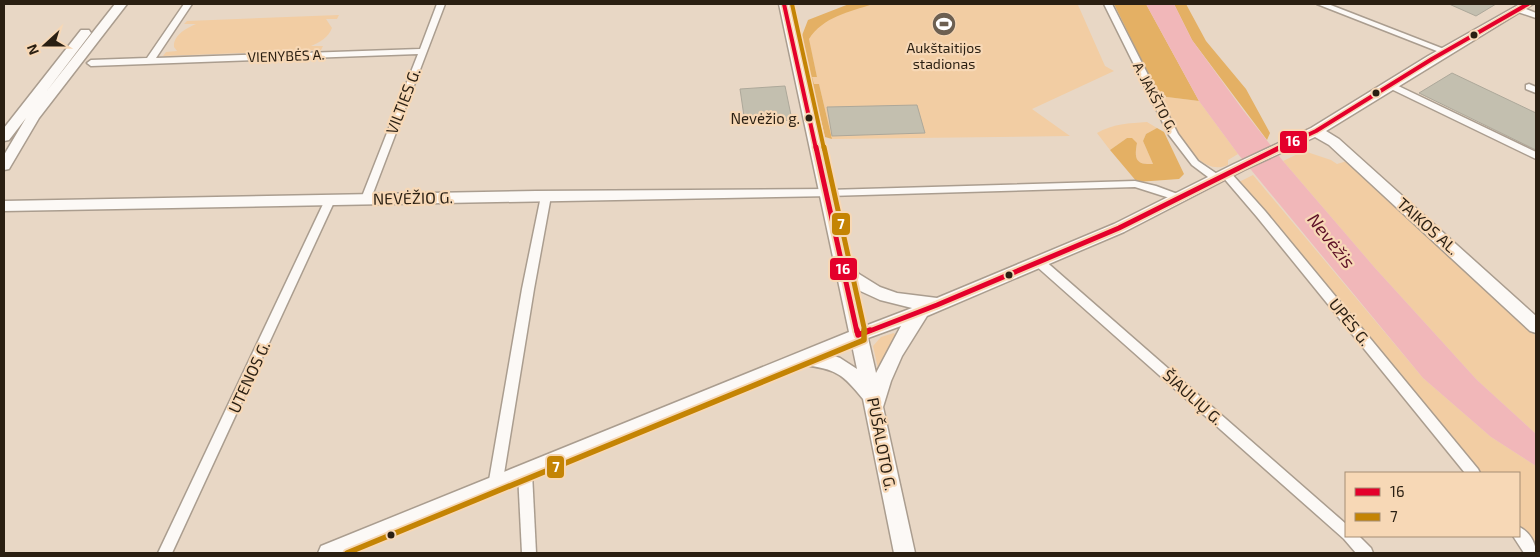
<svg xmlns="http://www.w3.org/2000/svg" width="1540" height="557" font-family="'Exo 2',sans-serif">
<style>
.green{fill:#f2cda3}
.forest{fill:#e4b064}
.water{fill:#f1b7b9}
.building{fill:#c3bfaf;stroke:#ada89a}
.lines{fill:none;stroke-linecap:round;stroke-linejoin:round}
.minor-casing{stroke:#aa9d8f;stroke-width:3}
.tertiary-casing{stroke:#aa9d8f;stroke-width:3}
.secondary-casing{stroke:#aa9d8f;stroke-width:3}
.minor{fill:#fcf9f6;fill-rule:evenodd}
.tertiary{fill:#fcf9f6;fill-rule:evenodd}
.secondary{fill:#fcf9f6;fill-rule:evenodd}
.bus-1-far2-casing{stroke:#f7d8b6;stroke-width:7}
.bus-1-far1-casing{stroke:#f7d8b6;stroke-width:9}
.bus-1-casing{stroke:#f7d8b6;stroke-width:9}
.bus-2-far2-casing{stroke:#f7d8b6;stroke-width:7}
.bus-2-far1-casing{stroke:#f7d8b6;stroke-width:9}
.bus-2-casing{stroke:#f7d8b6;stroke-width:9}
.bus-1-far2{stroke:#e4002b;stroke-width:4}
.bus-1-far1{stroke:#e4002b;stroke-width:5}
.bus-1{stroke:#e4002b;stroke-width:5.5}
.bus-2-far2{stroke:#c48404;stroke-width:4}
.bus-2-far1{stroke:#c48404;stroke-width:5}
.bus-2{stroke:#c48404;stroke-width:5.5}
.bus-dot{fill:#2a1f12;stroke:#f7d8b6;stroke-width:2}
.labels{text-anchor:middle;stroke-width:4.5;stroke-linejoin:round;paint-order:stroke}
.far-poi-label{font-size:14px;fill:#2a1f12;stroke:#f7d8b6}
.far-street-label{font-size:14px;fill:#2a1f12;stroke:#f7d8b6}
.bus-label{font-size:15px;fill:#2a1f12;stroke:#f7d8b6;text-anchor:end}
.street-label{font-size:16px;fill:#2a1f12;stroke:#f7d8b6}
.water-label{font-size:18px;font-style:italic;fill:#5e1127;stroke:#f7d8b6}
.line-badge{stroke:#f7d8b6;stroke-width:2}
.badge-label{font-size:14px;text-anchor:middle;font-weight:bold;fill:#fff}
</style>
<rect width="100%" height="100%" fill="#e8d7c5"/>
<g class="green">
<polygon points="852,4 1081,4 1078,5 1105,66 1114,71 1032,109 1070,136 832,139 819,84 814,84 812,77 817,77 807,32"/>
<path d="M339,15L337,19H326L332,28C328,38 320,42 311,46H323L321,50L163,56L166,52L177,51L174,47C173,35 187,28 196,24H184L187,21Z"/>
<path d="M1159,96L1199,101L1238,154L1228,160V165C1195,180 1171,118 1159,96Z"/>
<path d="M1147,122L1157,128L1146,134L1143,141L1153,164C1136,165 1134,159 1137,143L1127,138L1110,150L1097,133C1112,124 1130,123 1147,122Z"/>
<polygon points="1304,151 1331,160 1337,164 1347,161 1536,336 1536,434 1477,380 1375,268 1283,161"/>
<polygon points="1253,175 1423,378 1491,437 1536,466 1536,553 1533,553 1519,534 1519,473 1473,473 1239,182"/>
<polygon points="894,333 897,337 880,371 878,368 873,346 881,337"/>
</g>
<g class="forest">
<path d="M849,4H873C849,12 823,17 809,39L817,77H812L814,84H819L832,139L825,137L801,38L808,20Z"/>
<polygon points="1114,4 1146,4 1199,101 1159,96"/>
<polygon points="1174,4 1186,4 1206,41 1246,89 1270,133 1267,140 1192,40"/>
<path d="M1157,128L1164,132L1184,174L1179,179L1137,182L1110,150L1127,138H1132L1137,143C1134,159 1136,165 1153,164L1143,141L1146,134Z"/>
</g>
<polygon class="water" points="1146,4 1174,4 1192,40 1243,110 1283,161 1375,268 1477,380 1536,434 1536,466 1491,437 1423,378 1238,154 1199,101"/>
<g class="building">
<polygon points="1449,4 1496,4 1476,16"/>
<polygon points="1452,73 1536,113 1536,150 1419,93"/>
<polygon points="785,86 792,120 745,123 740,89"/>
<polygon points="917,105 925,133 832,136 827,107"/>
</g>
<g class="lines">
<g class="minor-casing">
<g id="minor">
<polygon points="184,4 192,4 156,58 420,49 437,4 445,4 370,201 362,201 361,199 418,54 91,66 87,63 91,60 147,58"/>
<polygon points="1104,4 1112,4 1178,134 1198,161 1220,176 1221,178 1220,180 1212,180 1192,165 1169,135"/>
<polygon points="1317,4 1328,4 1449,51 1448,53 1442,53"/>
<polygon points="1515,7 1521,7 1536,13 1536,18 1515,11"/>
<polygon points="1390,82 1536,152 1536,159 1387,87 1386,85"/>
<polygon points="1529,84 1536,87 1536,93 1526,89 1526,85"/>
<polygon points="1226,171 1230,172 1265,211 1478,469 1480,473 1465,473 1257,217 1222,176 1221,174 1222,172"/>
<polygon points="1135,181 1156,186 1183,196 1184,198 1179,201 1135,187 828,196 823,193 828,190"/>
<polygon points="546,193 551,196 534,289 502,486 500,490 495,492 490,490 488,486 522,289 541,196"/>
<polygon points="330,197 335,200 172,553 158,553 325,200"/>
<polygon points="1039,258 1043,259 1346,524 1346,536 1359,536 1371,548 1373,553 1356,553 1344,539 1035,265 1033,262 1035,259"/>
<polygon points="525,467 530,469 532,473 536,553 522,553 518,473 520,469"/>
<path d="M1519,527C1529,531 1536,543 1536,553H1524L1513,536H1519Z"/>
</g>
</g>
<g class="tertiary-casing">
<polygon id="tertiary" points="828,189 833,190 835,193 833,196 4,211 4,201 536,191"/>
</g>
<g class="secondary-casing">
<g id="secondary">
<polygon points="115,4 127,4 39,118 9,169 4,170 4,155 26,118 9,140 4,141 4,128 81,30 89,30 91,33 46,92"/>
<path d="M779,4H790L851,266L859,274L880,287L897,293L937,298L1114,224L1234,164L1311,128L1428,56L1520,4H1533L1326,131L1339,139L1536,316V333L1530,331L1329,145L1315,137L1244,170L1124,232L927,316L902,356L891,381L883,407L915,553H894L863,399C843,374 836,369 804,365L352,553H318L321,546L849,332ZM856,289L880,300L912,308L865,326ZM901,326L876,373L868,338ZM852,345L857,369L840,358L829,354Z"/>
</g>
</g>
<use href="#minor" class="minor"/>
<use href="#tertiary" class="tertiary"/>
<use href="#secondary" class="secondary"/>
<g class="bus-1-far2-casing">
<g id="bus-1-far2">
<polyline points="784,4 816,149"/>
<polyline points="1278,149 1316,131 1432,59 1528,4"/>
</g>
</g>
<g class="bus-1-far1-casing">
<g id="bus-1-far1">
<polyline points="816,147 857,332"/>
<polyline points="867,332 937,305 1119,228 1281,147"/>
</g>
</g>
<g class="bus-1-casing">
<polyline id="bus-1" points="857,330 858,335 870,330"/>
</g>
<g class="bus-2-far2-casing">
<polyline id="bus-2-far2" points="792,4 824,149"/>
</g>
<g class="bus-2-far1-casing">
<polyline id="bus-2-far1" points="824,147 865,332"/>
</g>
<g class="bus-2-casing">
<polyline id="bus-2" points="347,553 864,340 864,330"/>
</g>
<use href="#bus-1-far2" class="bus-1-far2"/>
<use href="#bus-1-far1" class="bus-1-far1"/>
<use href="#bus-1" class="bus-1"/>
<use href="#bus-2-far2" class="bus-2-far2"/>
<use href="#bus-2-far1" class="bus-2-far1"/>
<use href="#bus-2" class="bus-2"/>
</g>
<defs>
<g id="stadium-disc" transform="scale(1.25)"><circle r="9.5" fill="#6c5f51" stroke="#f7d8b6"/><path d="M0-5a6.5 5 0 1 0 0 10a6.5 5 0 1 0 0-10ZM-3.5-1.8h7v3.6h-7Z" fill="#fff"/></g>
</defs>
<g fill-rule="evenodd">
<use href="#stadium-disc" x="944" y="24"/>
</g>
<g class="bus-dot">
<circle cx="1474" cy="35" r="4.5"/>
<circle cx="1376" cy="93" r="4.5"/>
<circle cx="809" cy="118" r="4.5"/>
<circle cx="1009" cy="275" r="4.5"/>
<circle cx="391" cy="535" r="4.5"/>
</g>
<g class="labels">
<g class="far-poi-label">
<text x="944" y="53">Aukštaitijos<tspan x="944" dy="16">stadionas</tspan></text>
</g>
<g class="far-street-label">
<text transform="translate(286 56) rotate(-2)" y="5">VIENYBĖS A.</text>
<text transform="translate(1155 97) rotate(62)" y="5">A. JAKŠTO G.</text>
</g>
<g class="bus-label">
<text x="800" y="124">Nevėžio g.</text>
</g>
<g class="street-label">
<text transform="translate(403 101) rotate(-69)" y="6">VILTIES G.</text>
<text transform="translate(413 198) rotate(-1)" y="6">NEVĖŽIO G.</text>
<text transform="translate(1428 226) rotate(42)" y="6">TAIKOS AL.</text>
<text transform="translate(1350 322) rotate(51)" y="6">UPĖS G.</text>
<text transform="translate(249 377) rotate(-65)" y="6">UTENOS G.</text>
<text transform="translate(1193 397) rotate(42)" y="6">ŠIAULIŲ G.</text>
<text transform="translate(882 444) rotate(79)" y="6">PUŠALOTO G.</text>
</g>
<g class="water-label">
<text transform="translate(1331 241) rotate(52)" y="6">Nevėžis</text>
</g>
</g>
<g class="line-badge">
<rect x="1279" y="130" width="29" height="24" rx="5" fill="#e4002b"/>
<rect x="831" y="212" width="20" height="24" rx="5" fill="#c48404"/>
<rect x="829" y="257" width="29" height="24" rx="5" fill="#e4002b"/>
<rect x="546" y="455" width="19" height="24" rx="5" fill="#c48404"/>
</g>
<g class="badge-label">
<text x="1293" y="146">16</text>
<text x="841" y="229">7</text>
<text x="843" y="274">16</text>
<text x="556" y="472">7</text>
</g>
<rect width="1540" height="557" fill="none" stroke="#2a1f12" stroke-width="10"/>
<rect x="1345" y="472" width="175" height="65" fill="#f7d8b6" stroke="#a58e74"/>
<rect x="1355" y="488" width="25" height="8" fill="#e4002b" stroke="#a58e74"/>
<text x="1390" y="497" font-size="15" fill="#2a1f12">16</text>
<rect x="1355" y="513" width="25" height="8" fill="#c48404" stroke="#a58e74"/>
<text x="1390" y="522" font-size="15" fill="#2a1f12">7</text>
<g transform="translate(45 45) rotate(249)" stroke="#f7d8b6" stroke-width="4" paint-order="stroke">
<path d="M0-4L9 19L0 12L-9 19Z" fill="#2a1f12"/>
<text y="-8" font-size="14" font-weight="bold" text-anchor="middle" fill="#2a1f12">N</text>
</g>
</svg>
